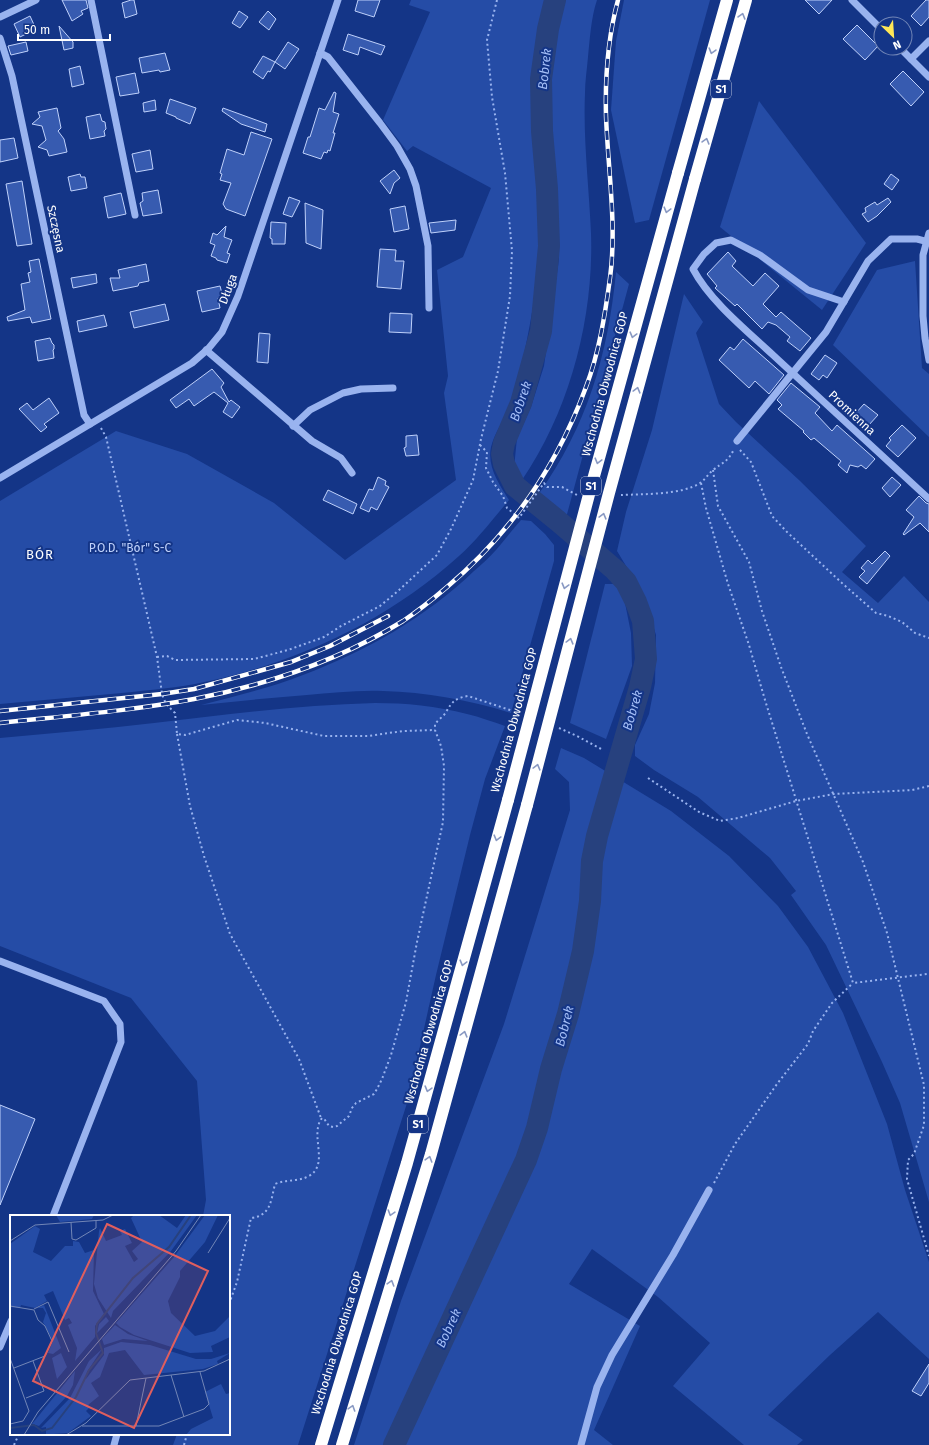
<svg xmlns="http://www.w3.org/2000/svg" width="929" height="1445" font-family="'Fira Sans',sans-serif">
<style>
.green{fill:#254ca6}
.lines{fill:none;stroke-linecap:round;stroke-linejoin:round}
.river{stroke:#27417e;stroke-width:22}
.building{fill:#375bb0;stroke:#bfd1fb}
.path{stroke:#99b3ef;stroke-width:2;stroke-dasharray:2 3;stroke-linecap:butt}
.minor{stroke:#99b3ef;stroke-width:7}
.highway{stroke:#fff;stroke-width:12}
.rail-casing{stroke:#fff;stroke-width:4.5}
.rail{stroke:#143587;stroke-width:3;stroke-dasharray:9;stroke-linecap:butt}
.highway-bridge{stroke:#fff;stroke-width:12}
.oneway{stroke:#8a9ac3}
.labels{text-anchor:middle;stroke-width:4;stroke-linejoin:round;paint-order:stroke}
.shield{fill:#143587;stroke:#b8c2db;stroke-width:1}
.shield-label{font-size:11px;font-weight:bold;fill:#fff}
.street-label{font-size:12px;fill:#fff;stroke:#143587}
.park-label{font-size:12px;fill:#bfd1fb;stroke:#143587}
.water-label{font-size:13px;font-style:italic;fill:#a4bef7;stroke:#143587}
.neighbourhood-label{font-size:13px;letter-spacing:1px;fill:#fff;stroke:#143587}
.inset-river{fill:none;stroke:#27417e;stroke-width:2}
.inset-road{fill:none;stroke:#7286b7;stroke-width:1}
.view{fill:#e05e5e;fill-opacity:0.15;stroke:#e05e5e;stroke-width:2}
.inset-edge{fill:none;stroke:#fff;stroke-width:2}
</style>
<rect width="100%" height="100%" fill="#143587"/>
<g class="green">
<path d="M411,0H597C591,18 590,38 588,57C587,69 585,81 585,93C583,140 589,186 591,233C594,317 570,410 522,480L514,468L517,438L531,407L544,366L559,259L556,199L538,196C537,212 541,230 540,247C537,295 526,348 515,394C510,413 496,428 491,447C487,467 499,484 509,500C493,519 477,540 459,556C385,623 292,665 195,684C168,689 139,691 111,694C74,697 37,701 0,704V501L116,431L187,454L274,503L345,560L456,480L444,393L448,376L437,270L463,257L491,188L413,146L407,151L383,120L430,12L409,5Z"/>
<polygon points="624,0 710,0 649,220 635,223 611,110 616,41"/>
<polygon points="759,101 866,243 822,310 720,227"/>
<polygon points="915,261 922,368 929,374 929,437 833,345 877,270"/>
<path d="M616,272L629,284L566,518L538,495C587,426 608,355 616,272Z"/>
<polygon points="684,294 703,322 696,333 719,404 736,422 799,480 866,546 842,572 878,603 904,576 929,602 929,1202 900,1103 882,1062 826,945 791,895 796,891 770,858 698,797 654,770 635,756 635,745 649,714 655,683 656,635 643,594 617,551 626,512 652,430"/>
<path d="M521,520L531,521L545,534L554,545V561L511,713C469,700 426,692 383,691C357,690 332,693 307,695C271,698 236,701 201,705C235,696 270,688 303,675C366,651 425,618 474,571C481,565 489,558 496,550C504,541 512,530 521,520Z"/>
<polygon points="605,584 616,584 624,598 631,633 632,666 606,739 570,723"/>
<path d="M375,703C405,703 437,706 467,714C480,717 493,722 505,726L485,779L470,835L436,975L408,1100L298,1445H173L177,1434H229V1216H203L206,1200L197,1081L131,998L0,946V738C51,733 103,729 154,723C227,714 301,705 375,703Z"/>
<polygon points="561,748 584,758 671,811 729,856 778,906 808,947 843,1013 887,1124 905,1190 929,1262 929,1359 878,1312 830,1355 768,1415 803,1440 797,1445 744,1445 673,1386 710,1343 658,1297 592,1249 569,1284 640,1326 594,1430 613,1445 354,1445 401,1301 504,1024 570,810 569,782 555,769"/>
</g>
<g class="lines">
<polyline class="river" points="394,1445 526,1160 537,1128 551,1069 568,1014 583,951 590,901 592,861 597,836 640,687 646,659 643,621 636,602 626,582 615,570 558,521 515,486 504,464 502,454 504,443 521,403 541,331 549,246 547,189 542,131 541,79 548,29 555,0"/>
</g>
<g class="building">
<polygon points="62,0 86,0 88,8 81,11 83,14 72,21"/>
<polygon points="131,0 134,0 137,14 125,18 122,3"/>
<polygon points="358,0 380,0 374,17 355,11"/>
<polygon points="805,0 832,0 819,14"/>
<polygon points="926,0 929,0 929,17 921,26 911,16"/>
<polygon points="239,11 248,17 240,28 232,23"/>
<polygon points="268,11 276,19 269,30 259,22"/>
<polygon points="30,16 36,29 20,37 14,24"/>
<polygon points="857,25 878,46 865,60 843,39"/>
<polygon points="59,26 73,42 73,48 64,50"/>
<polygon points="348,34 385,46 381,55 360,47 358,55 343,50"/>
<polygon points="26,42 28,51 11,55 8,46"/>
<polygon points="288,42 299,49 285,69 275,62"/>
<polygon points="165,53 170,70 160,72 159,70 142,73 139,58"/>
<polygon points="263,56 275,62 270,72 268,71 263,79 253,72"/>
<polygon points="80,66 84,84 72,87 69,69"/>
<polygon points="903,71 924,92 911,106 890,84"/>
<polygon points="135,73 139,93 120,96 116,77"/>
<polygon points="334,92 336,93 333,112 339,114 333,133 335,133 330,151 328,150 327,153 324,152 321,159 303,153 308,137 310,137 319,108 325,110"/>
<polygon points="170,99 196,108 190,124 176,118 176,117 166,113"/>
<polygon points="155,100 156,110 144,112 143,103"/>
<polygon points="57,108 61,128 58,131 64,139 67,152 49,156 47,150 38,147 46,140 42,126 32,124 40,117 38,112"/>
<polygon points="223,108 267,124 265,132 241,124 222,111"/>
<polygon points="100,114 102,121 105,122 106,129 104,131 105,136 90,139 86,117"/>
<polygon points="251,132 272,139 245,216 226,209 223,204 231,183 220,180 222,174 220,173 227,149 244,155"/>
<polygon points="14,138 18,158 0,162 0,140"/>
<polygon points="150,150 153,169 136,172 132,154"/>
<polygon points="394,170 400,178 394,183 390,194 380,181"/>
<polygon points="80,174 81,177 85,177 87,188 71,191 68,177"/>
<polygon points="891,174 899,180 892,190 884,184"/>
<polygon points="22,181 32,244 17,246 6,184"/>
<polygon points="158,190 162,213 143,216 140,203 143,201 142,193"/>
<polygon points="121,193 126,214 108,218 104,197"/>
<polygon points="289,197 300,201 292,217 283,214"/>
<polygon points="888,198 891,202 877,216 868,222 862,214 866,212 865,208 875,202 877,205"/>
<polygon points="305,203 323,210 321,249 306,243"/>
<polygon points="405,206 409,229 394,232 390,209"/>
<polygon points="456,220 455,230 431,233 429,223"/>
<polygon points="271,222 286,223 285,244 272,244 272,239 270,238"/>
<polygon points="226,226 224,237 232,240 227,253 230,254 227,263 217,260 216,258 211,256 215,245 210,243 213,233 217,235"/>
<polygon points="380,249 396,250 395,261 404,261 401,289 377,287"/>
<polygon points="728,252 736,261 732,266 753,286 765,273 779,286 763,304 776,317 781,312 811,338 800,351 787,341 790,337 776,325 768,322 762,329 737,304 735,306 715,288 717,286 707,274"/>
<polygon points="39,259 51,319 32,323 30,317 8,321 7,317 25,310 21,284 30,282 28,273 31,272 29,261"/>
<polygon points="146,264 149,281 139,283 138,286 113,291 110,278 120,278 118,270"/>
<polygon points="96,274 97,283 73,288 71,278"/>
<polygon points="220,286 223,297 218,298 220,308 202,312 197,291"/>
<polygon points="165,304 169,320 134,328 130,312"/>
<polygon points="390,313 412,314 411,333 389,332"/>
<polygon points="104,315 107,326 79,332 77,321"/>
<polygon points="259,333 270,334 268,363 257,362"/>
<polygon points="50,338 52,343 54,345 54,349 53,350 54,358 38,361 35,341"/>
<polygon points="743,339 784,375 769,394 755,381 749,388 719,360 730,347 734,350"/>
<polygon points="825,355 837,363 827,378 823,375 819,380 811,374"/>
<polygon points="212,369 224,383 221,387 229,402 231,400 240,407 232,418 223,412 228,403 214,392 194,406 189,399 176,408 170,400"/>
<polygon points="791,383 820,407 815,413 832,431 837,425 875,459 866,469 861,465 858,467 850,465 847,473 838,465 841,461 814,438 811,440 803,432 804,431 778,409 782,405 777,400"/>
<polygon points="49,398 59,413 44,424 47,427 41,432 19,409 27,403 33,410"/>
<polygon points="864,404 878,415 868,426 855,414"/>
<polygon points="902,425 916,438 898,457 886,446 891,440 889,438"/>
<polygon points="417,435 419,455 406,456 404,448 406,447 406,436"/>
<polygon points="378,477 386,481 385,485 389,487 377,510 371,507 369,512 360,508 369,489 373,490"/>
<polygon points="892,477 901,485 890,497 882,488"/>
<polygon points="328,490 357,504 353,514 323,500"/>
<polygon points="919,496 926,503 929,504 929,532 920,523 904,535 903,534 914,517 906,510"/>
<polygon points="885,551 890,556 867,584 859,577 865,571 861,568 868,560 872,564"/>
<polygon points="0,1105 35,1119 0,1205"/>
<polygon points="929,1364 929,1383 921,1396 912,1391"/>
</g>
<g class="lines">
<g class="path">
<polyline points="101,428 106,437 157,657 162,694 166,704 175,713 177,734 185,735 237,720 265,723 324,736 368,736 403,731 435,730"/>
<polyline points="480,445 487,452 486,468 493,482 503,496 507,508 519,518 544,483 547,487 562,487 577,495"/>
<polyline points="740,450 751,462 772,516 787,532 843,584 876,613 888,616 902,622 915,633 929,638"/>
<polyline points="713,470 718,506 749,562 762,611 781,667 807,734 863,862 887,933 924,1085 924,1125 914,1154 908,1160 907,1179 929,1256"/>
<polyline points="701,483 706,508 728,584 749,645 765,700 853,983 927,974 929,975"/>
<path d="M621,495C643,494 682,495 700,483C705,480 708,474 713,470C723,462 728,462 734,449"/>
<polyline points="157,657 167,656 175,660 254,659 288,650 324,637 341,626 380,606 398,591 437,555 451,529 473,480 481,439 498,371 510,296 512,251 505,173 492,97 487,40 497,0"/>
<polyline points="559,728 577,736 603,750"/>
<polyline points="177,734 190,806 204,856 230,934 299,1059 321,1118"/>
<polyline points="648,778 699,812 720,821 738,818 796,801 834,794 912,790 929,786"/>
<polyline points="714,1183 735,1144 777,1084 808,1044 813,1031 832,1003 853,983"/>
<path d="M229,1304L237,1282L251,1218C271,1216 271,1200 275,1184C287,1179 298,1182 309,1176C330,1164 309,1135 322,1118L325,1120L329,1126L333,1127L337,1126L349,1116L352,1108L356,1103L374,1094L377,1089L382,1079L391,1055L406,1002L417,942L443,822L444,766L441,746L435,730V724C438,720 444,716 446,712C452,702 455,698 468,696L519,713"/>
<polyline points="14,1445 19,1434"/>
<polyline points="184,1445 187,1434"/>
</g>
<g class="minor">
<polyline points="91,0 135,215"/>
<polyline points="852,0 881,29"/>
<polyline points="0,17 36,0"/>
<polyline points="0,38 12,76 84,415 90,424"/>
<polyline points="900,48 929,77"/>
<polyline points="320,53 328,57 380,123 397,146 410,169 416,186 428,246 429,308"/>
<polyline points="911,59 929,41"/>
<polyline points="929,233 923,255 923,316 925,338 929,360"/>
<path d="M844,302L808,290L760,255L731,240L716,243L704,254L693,269C710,301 746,330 773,355C825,403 877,451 929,499"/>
<polyline points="206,350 312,441 341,458 352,473"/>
<polyline points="293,426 310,410 343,393 361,389 393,388"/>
<polyline points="737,441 826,332 868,261 891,239 917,239 929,242"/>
<polyline points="0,478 192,363 208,349 222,332 238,296 338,0"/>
<polyline points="0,961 104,1001 120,1024 121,1042 53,1216"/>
<polyline points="0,1347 11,1321"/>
<polyline points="114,1445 117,1434"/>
<polyline points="581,1445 597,1387 612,1355 673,1255 709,1190"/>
</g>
<g class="highway">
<polyline points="678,173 727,0"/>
<polyline points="695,179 746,0"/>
<polyline points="321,1445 407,1163 508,800"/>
<polyline points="342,1445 431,1154 527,805"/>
</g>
<g class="rail-casing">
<g id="rail">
<polyline points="0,711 162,694 194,689 291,662 330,646 388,616"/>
<path d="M0,723C65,716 130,711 194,699C266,685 340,660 403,621C418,611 433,599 447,587C511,533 557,466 586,387C599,353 605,315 610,278C617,226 608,170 606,116C605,78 608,37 618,0"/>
</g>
</g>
<use href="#rail" class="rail"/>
<g class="highway-bridge">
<polyline points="508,800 591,487 678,173"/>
<polyline points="527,805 609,493 695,179"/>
</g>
</g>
<defs><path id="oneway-chevron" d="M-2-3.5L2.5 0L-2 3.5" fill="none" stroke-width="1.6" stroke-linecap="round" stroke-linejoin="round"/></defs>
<g class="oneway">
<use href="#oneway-chevron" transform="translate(742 16) rotate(-74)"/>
<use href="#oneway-chevron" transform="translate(712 51) rotate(106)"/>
<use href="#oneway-chevron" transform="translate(706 141) rotate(-74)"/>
<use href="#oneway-chevron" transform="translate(667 210) rotate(105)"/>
<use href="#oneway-chevron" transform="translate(633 335) rotate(105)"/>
<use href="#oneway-chevron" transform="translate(637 390) rotate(-75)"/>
<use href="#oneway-chevron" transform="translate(598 461) rotate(105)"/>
<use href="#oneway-chevron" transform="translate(603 516) rotate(-75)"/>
<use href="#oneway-chevron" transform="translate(565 586) rotate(105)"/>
<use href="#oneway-chevron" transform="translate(570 641) rotate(-75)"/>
<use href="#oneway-chevron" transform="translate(537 767) rotate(-75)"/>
<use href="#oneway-chevron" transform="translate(497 838) rotate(105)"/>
<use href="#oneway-chevron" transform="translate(463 963) rotate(105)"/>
<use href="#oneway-chevron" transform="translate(464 1034) rotate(-75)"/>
<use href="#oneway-chevron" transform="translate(428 1089) rotate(106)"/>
<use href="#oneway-chevron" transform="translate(429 1159) rotate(-73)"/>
<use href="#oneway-chevron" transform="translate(391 1213) rotate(107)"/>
<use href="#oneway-chevron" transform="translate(391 1283) rotate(-73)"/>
<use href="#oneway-chevron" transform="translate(352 1408) rotate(-72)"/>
</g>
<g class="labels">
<g class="shield">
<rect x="711" y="80" width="20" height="18" rx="3"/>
<rect x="581" y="477" width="20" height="18" rx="3"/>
<rect x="408" y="1115" width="20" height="18" rx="3"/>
</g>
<g class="shield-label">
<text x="721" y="93">S1</text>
<text x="591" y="490">S1</text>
<text x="418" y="1128">S1</text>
</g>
<g class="street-label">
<text transform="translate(56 229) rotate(78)" y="4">Szczęsna</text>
<text transform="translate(228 289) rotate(-69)" y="4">Długa</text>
<text transform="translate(605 384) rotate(-75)" y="4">Wschodnia Obwodnica GOP</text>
<text transform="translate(852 413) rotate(43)" y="4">Promienna</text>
<text transform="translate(514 720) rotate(-75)" y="4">Wschodnia Obwodnica GOP</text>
<text transform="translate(429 1032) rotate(-74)" y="4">Wschodnia Obwodnica GOP</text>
<text transform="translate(337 1343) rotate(-73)" y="4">Wschodnia Obwodnica GOP</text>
</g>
<g class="park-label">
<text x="130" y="552">P.O.D. "Bór" S-C</text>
</g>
<g class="water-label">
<text transform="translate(544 69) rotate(-84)" y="5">Bobrek</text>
<text transform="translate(520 401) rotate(-71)" y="5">Bobrek</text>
<text transform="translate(632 710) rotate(-74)" y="5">Bobrek</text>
<text transform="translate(564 1026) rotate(-76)" y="5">Bobrek</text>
<text transform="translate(448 1328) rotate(-65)" y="5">Bobrek</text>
</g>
<g class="neighbourhood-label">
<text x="40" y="559">BÓR</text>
</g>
</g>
<g transform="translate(10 1215)">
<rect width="220" height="220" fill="#143587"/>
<path d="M46,0H84L82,4L50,7ZM149,0L167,13L176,0H187L161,36L103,96L101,103L88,83L84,69L89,16L90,13L96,26L112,20L110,16L115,14L122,28L115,31L124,47L128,44L122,36L132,27L121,3L124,0ZM195,0H208L195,27L170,56V62L158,86L161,98L185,121L205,116L220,101V122L201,131L203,137L180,138L124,120L110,112L106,108L164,42ZM25,11L30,14L23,37L41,46L55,31H63V26L69,27L75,38L84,35L83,76L94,99L85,111V122L65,146L67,133L58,110L62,108L59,103L55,105L43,76L34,80L37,86L25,93L11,90L10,93L0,92V29ZM34,90L51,133L43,139L38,138L43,126L33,107L36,98L33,93H27ZM96,102L99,106L87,118L89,109ZM105,110L118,119L138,126L113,124L94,130L92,124ZM111,127L140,130L186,144H201L220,138L207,146L208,149L193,154L134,160L115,135L99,138L90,162L81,168L89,181L78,190L80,192L76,196L81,201L58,218L30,220L36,219V212L31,213L60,183L79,146L92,134L77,157L76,164L94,140V133ZM51,138L57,152L47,164L42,143ZM65,156L63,170L57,181L29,211L22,209ZM211,169L216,179L220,178V220H176L181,214L203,203L195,177Z" fill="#254ca6"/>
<path class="inset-river" d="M0,213L24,210L32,216L42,213L66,182L79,155L93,138L86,118L87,109L123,63L159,32L181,0"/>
<path class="inset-road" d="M61,7L62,24L66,25L86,13V6M0,26L25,10L93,5L103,0M198,38L220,3M0,91L24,95L28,105L35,111L42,126L35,141L4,153M24,94L38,87L59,137M0,143L19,196L13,206L0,209M161,160L174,202M16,183L34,176L23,146M72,211H149L194,194L199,189L190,157M126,211L136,163M14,220L28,197L166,36L191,0M56,220L76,208L120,165L194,156L220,144"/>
<path class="view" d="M97,9L198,56L124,213L23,166Z"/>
<rect width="220" height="220" class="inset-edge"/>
</g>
<g transform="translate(893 36) rotate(155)"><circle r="19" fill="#143587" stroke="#7286b7"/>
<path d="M0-3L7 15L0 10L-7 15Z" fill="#ffe757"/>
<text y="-6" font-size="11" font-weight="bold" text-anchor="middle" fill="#ffffff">N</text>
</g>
<path d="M18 34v6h92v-6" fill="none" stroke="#ffffff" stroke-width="2"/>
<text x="24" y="34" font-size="12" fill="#ffffff" stroke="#143587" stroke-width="3" paint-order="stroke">50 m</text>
</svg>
